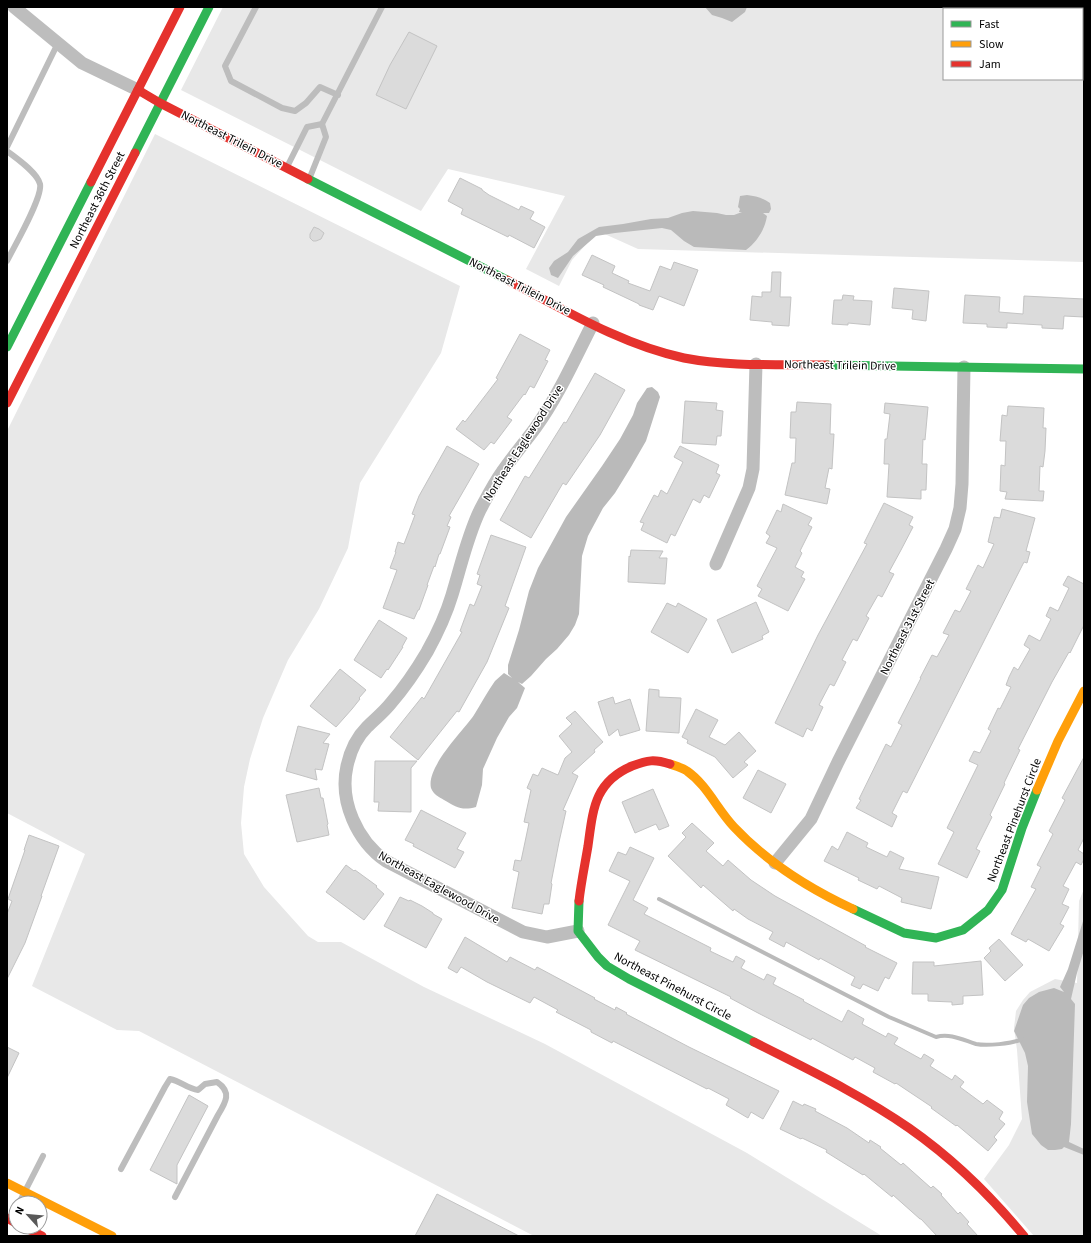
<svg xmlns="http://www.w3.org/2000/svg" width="1091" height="1243" font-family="'Source Sans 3',sans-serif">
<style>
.green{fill:#e8e8e8;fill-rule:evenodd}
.water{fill:#bababa}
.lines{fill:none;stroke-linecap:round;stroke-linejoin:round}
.stream{stroke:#bababa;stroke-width:4}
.building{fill:#dbdbdb;stroke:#c3c3c3}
.lane{stroke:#bdbdbd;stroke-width:6}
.street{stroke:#bdbdbd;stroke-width:13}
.fast{stroke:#30b455;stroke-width:9}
.slow{stroke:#ff9f0a;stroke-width:9}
.jam{stroke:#e5322d;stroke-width:9}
.labels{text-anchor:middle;stroke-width:3;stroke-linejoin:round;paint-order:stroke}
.street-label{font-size:12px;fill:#000;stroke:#fff}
</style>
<rect width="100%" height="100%" fill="#fff"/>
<g class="green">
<path d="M223,7H1084V262L638,249L598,231L572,260L559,286L526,269L565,196L448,169L421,211L181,90ZM944,9H1082V79H944Z"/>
<polygon points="155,134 460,286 441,353 360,483 348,548 319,609 288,660 263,718 250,759 244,787 241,823 244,854 264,887 308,936 318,942 341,942 424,987 545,1044 747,1153 882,1236 534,1236 139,1031 117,1030 32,986 85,854 7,813 7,431"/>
<polygon points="1084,889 1084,1236 1034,1236 984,1179 1009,1145 1022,1119 1017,1050 1014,1028 1016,1011 1023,1000 1030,992 1055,979 1077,983 1079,901"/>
</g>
<g class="water">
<polygon points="705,7 747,7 745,12 732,22 722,18 712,15"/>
<path d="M747,195C756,196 763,198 770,203L771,209L769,213H763L767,216C765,229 757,242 746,250L694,247L684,241L671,230L662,228L615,233L596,236L573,256L558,278L551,275L549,268L554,261L568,252L578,239L599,227L623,224L651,219L668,218L682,213L693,211L717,213L726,215H734L742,212H739L740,209L738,207L740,196Z"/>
<path d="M652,387L658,392L660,397L646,441L631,467L615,493L603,508L588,536L582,556L579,614L575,625L569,635L557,649L546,659L531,676L522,684L518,682L525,688L517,708L509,717L497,738L483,769L482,785L476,807C462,811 456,807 444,800C439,797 433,794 431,788C426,767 463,731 474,715C481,704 487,692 495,681C498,678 501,676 504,673L512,678L508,674V665L519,630L529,591L538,568L566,517L602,466L620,439L633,415L637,403L647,388Z"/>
<polygon points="1084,918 1084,950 1077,973 1071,999 1075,1004 1071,1124 1069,1142 1084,1149 1084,1155 1064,1147 1062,1149 1055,1150 1048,1150 1041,1145 1032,1134 1027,1102 1028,1066 1025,1053 1014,1031 1023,1005 1029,998 1039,992 1054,988 1064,992 1060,987 1068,969"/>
</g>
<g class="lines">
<path class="stream" d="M659,899L889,1017L936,1037C950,1033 963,1040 976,1044C986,1046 1013,1044 1022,1039"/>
</g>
<g class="building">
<polygon points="409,32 437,46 406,109 376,95 390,65"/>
<polygon points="460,178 482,189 482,190 489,195 519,210 521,206 534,212 530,219 545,227 534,248 509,235 508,237 461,214 463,209 448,201"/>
<polygon points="314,227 319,229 324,233 321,239 316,241 313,241 310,238 310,234"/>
<polygon points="592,255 615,266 612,273 629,281 628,283 650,291 660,266 671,270 674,262 698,270 684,306 659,296 653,310 639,305 639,304 603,287 604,285 582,275"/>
<polygon points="772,272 781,272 780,297 791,297 789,326 772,325 772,322 750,320 752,296 762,297 762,292 771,292"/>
<polygon points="894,288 929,291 926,321 912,319 913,310 892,308"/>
<polygon points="843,295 854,296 853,300 872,301 870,325 848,323 848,325 832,324 834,300 842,300"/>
<polygon points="965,295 1000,297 999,312 1023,314 1024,296 1084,299 1084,317 1064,316 1063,329 1042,328 1042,325 1007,323 1007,328 987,327 987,324 963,323"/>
<polygon points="520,334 550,350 545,360 548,361 534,388 530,386 525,395 524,394 507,417 512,420 494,444 491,442 484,450 456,429 463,420 465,422 498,379 496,378"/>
<polygon points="595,373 625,390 600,435 566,485 563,483 531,538 500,520 525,476 529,478 564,422 566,423"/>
<polygon points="685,401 717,403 716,410 723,411 721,436 717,436 716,445 682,443"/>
<polygon points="797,402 831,404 830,434 834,434 832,469 829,468 825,488 830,489 827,504 785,495 792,463 795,463 796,438 790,438 791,412 796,412"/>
<polygon points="885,403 928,407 925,440 923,439 922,464 927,464 926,490 921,490 921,499 887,497 889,464 884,464 885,439 887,439 890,414 884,413"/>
<polygon points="1008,406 1044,408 1043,428 1046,428 1045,451 1043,467 1040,466 1039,491 1044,491 1043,501 1005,499 1007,492 1000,491 1001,465 1005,466 1006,441 1000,441 1002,415 1007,416"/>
<polygon points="447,446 479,464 449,516 451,517 447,526 450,527 440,554 439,554 435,567 434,566 427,585 428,585 419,610 418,610 414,619 383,608 397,570 390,568 396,552 395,552 398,542 404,544 415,515 412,514 419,496"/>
<polygon points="680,446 719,465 716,473 720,475 709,498 704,495 700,503 693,499 675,536 671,534 667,543 641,530 644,523 640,522 654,495 658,497 661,490 667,494 683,462 674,457"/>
<polygon points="884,503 913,517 909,525 913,527 901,550 889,572 894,574 882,597 878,595 866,616 869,618 857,641 853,639 842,660 846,662 834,686 830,684 819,705 823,707 812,731 807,728 803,737 775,723 818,635 867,544 864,543"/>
<polygon points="783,504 812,518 808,525 812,527 800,551 802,553 795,567 804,572 801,577 805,579 788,611 758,596 762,589 757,586 777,548 766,543 770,536 766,533 777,510 781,512"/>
<polygon points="1002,509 1035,518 1026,551 1030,552 1027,563 1024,562 907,793 903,791 892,813 897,816 892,827 856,808 861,800 859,799 886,744 891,747 902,725 898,723 921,678 920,678 932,655 937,657 949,635 943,633 955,610 960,612 971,591 966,589 978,565 983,568 994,544 988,542 994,517 1000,518"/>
<polygon points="491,535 526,547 505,606 509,608 487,662 459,712 457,711 418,760 390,737 422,697 424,699 462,632 460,631 470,604 474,606 482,586 477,584 480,575 477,574"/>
<polygon points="631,550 663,551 659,558 667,558 665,584 628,582 629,556 630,557"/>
<polygon points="1068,576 1084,584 1084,625 1070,653 1069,652 1052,682 1018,749 1020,750 1004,783 1005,784 990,815 992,817 976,849 980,851 967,878 938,864 954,832 947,828 978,765 969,761 974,751 980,753 991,731 988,729 998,708 1000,709 1011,687 1006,685 1009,677 1014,667 1018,670 1030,649 1024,645 1029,635 1040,641 1051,619 1046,616 1050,607 1058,611 1069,588 1063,585"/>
<polygon points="756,602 769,632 762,636 763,639 732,653 717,620"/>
<polygon points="667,603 676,607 678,603 707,619 688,653 651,632"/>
<polygon points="379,620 407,638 402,647 403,647 388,670 387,669 381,678 354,660"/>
<polygon points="340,669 366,690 359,698 360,699 352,709 336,727 310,706"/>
<polygon points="649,689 659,690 659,697 681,698 679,733 646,731"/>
<polygon points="613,697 615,704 630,699 640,730 620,736 618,729 609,736 598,702"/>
<polygon points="696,709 718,720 709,737 725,745 739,732 756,751 744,762 748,765 733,778 715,757 687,743 688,740 682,737"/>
<polygon points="575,711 603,742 594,750 595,752 572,773 578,776 563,810 566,811 559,842 551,883 552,884 549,904 544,904 542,914 512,908 519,872 513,870 515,860 521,861 529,823 524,822 531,790 527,788 533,774 538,776 542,768 558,775 565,758 572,752 559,736 572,724 566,718"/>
<polygon points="298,726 330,734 323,743 329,744 322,770 315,769 317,780 286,771"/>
<polygon points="1084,757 1084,838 1078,850 1084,854 1084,859 1081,865 1076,862 1063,886 1069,889 1062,904 1069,907 1060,924 1064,926 1049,951 1028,939 1026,942 1011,934 1036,889 1031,887 1041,867 1037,865 1053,834 1049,831 1065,800 1062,798"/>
<polygon points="375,761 417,761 411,768 411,812 378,811 379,802 374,802"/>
<polygon points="758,770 786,784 771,813 743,798"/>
<polygon points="319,788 321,798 323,798 328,824 327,825 329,835 297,842 286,795"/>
<polygon points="653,789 669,826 659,830 656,824 635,833 622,802"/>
<polygon points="421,810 466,833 457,849 464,852 455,868 413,846 414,844 405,840"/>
<polygon points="692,823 714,843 706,851 723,866 728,860 751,880 775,896 866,946 865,947 897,963 889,979 885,977 878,991 863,984 860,989 851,985 855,977 820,958 819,960 786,942 784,947 769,939 773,932 748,919 734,909 733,911 703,885 701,888 668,856 686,837 682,833"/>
<polygon points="847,832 868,843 866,847 887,857 890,851 904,858 899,869 939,877 931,909 901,902 902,898 879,886 877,889 858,880 859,878 824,861 832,846 838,850"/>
<polygon points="29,835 59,846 41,896 42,896 25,943 7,979 7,914 12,901 8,899 25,850 24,850"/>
<polygon points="630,847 654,858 633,900 648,908 644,914 711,948 710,951 733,962 736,956 745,961 741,968 764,980 767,974 776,978 773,984 804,1000 803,1001 842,1022 848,1010 864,1019 862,1024 886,1037 888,1033 898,1038 894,1044 921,1059 924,1054 934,1060 930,1066 952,1080 955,1075 964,1082 960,1087 983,1104 987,1100 1003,1112 999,1119 1005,1124 994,1137 997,1140 988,1151 957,1125 956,1126 931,1108 932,1107 896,1083 895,1084 873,1072 875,1068 855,1057 853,1060 812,1038 811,1040 758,1013 730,998 731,997 635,950 640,941 608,925 630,881 609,871 618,852 626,855"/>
<polygon points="346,865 354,871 355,870 377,886 376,887 384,894 364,920 326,892"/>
<polygon points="400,897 409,901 410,900 422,906 433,913 433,914 442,919 426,948 384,926"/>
<polygon points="465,937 507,962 510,957 535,970 537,967 595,998 594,999 615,1010 616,1007 627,1013 626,1014 689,1047 779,1091 763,1119 751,1112 748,1118 726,1105 729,1099 708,1088 707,1089 613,1041 612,1043 591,1032 591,1030 556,1012 558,1010 534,997 530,1003 487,982 461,967 457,973 448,968"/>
<polygon points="999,939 1023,965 1005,981 984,958 991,951 989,948"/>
<polygon points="981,961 983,995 963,996 963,1004 952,1005 952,1002 928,1001 928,994 912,994 913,962 934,962 934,966"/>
<polygon points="7,1047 19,1053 7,1078"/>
<polygon points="189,1095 208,1106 177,1165 177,1184 150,1170"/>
<polygon points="793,1101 803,1106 804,1104 816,1109 815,1111 847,1128 869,1143 870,1140 881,1147 880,1148 901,1165 903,1163 931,1188 933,1186 942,1194 941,1195 958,1214 960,1212 969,1222 967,1224 978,1236 937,1236 921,1219 920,1219 893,1195 892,1197 864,1174 863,1175 826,1152 827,1150 802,1138 801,1139 780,1129"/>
<polygon points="437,1194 519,1236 415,1236"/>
</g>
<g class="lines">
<g class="lane">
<polyline points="256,7 225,66 231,81 282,108 295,111 306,103 320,87 338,95"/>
<polyline points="322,124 382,7"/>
<polyline points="7,147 58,43"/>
<path d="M7,151C16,158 37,172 40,184C43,197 14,247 7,261"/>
<polyline points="287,167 307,127 322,124 326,137 310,177"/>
<path d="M121,1169L165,1087L170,1079C181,1081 187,1089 198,1090L205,1084L217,1082C232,1092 226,1102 218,1115L175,1197"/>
<polyline points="19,1203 43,1156"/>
</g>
<g class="street">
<polyline points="14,7 82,63 138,90"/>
<polyline points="716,564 749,488 753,469 756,364"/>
<polyline points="775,863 811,819 838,762 946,549 955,529 960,508 962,484 964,367"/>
<path d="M578,931L547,937L523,932L386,861C357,841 339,801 347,766C350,752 357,737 367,727C375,719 384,712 391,703C404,688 417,669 427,652C437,634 446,615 452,595C461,566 467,537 480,510C487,497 494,483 502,472C513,456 525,442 536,427C559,395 575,358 593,323"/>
</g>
<g class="fast">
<polyline points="135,153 209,7"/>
<polyline points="308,179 507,280"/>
<polyline points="7,347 91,182"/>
<polyline points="827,365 1084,369"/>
<polyline points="579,901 578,931 598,957 607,966 629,979 754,1042"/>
<polyline points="853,909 904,933 936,938 963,930 988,910 1002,890 1022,828 1037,790"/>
</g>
<g class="slow">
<path d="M670,764C676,766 683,768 687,771C707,785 717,809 734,827C767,862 810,889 853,909"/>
<polyline points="1037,790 1058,741 1084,691"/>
<polyline points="7,1183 112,1236"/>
</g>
<g class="jam">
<polyline points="138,90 160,103 308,179"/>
<polyline points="91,182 180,7"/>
<path d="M507,280C563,309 622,345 684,358C731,367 780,364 827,365"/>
<polyline points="7,403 135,153"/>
<path d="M579,901C581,883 585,864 588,846C593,810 594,782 632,766C648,760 654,759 670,764"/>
<path d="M754,1042C807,1069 860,1094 909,1128C952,1158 990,1195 1024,1236"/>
<polyline points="7,1218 16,1223"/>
<polyline points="24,1227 42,1236"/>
</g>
</g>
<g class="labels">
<g class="street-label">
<text transform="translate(232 139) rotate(27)" y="4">Northeast Trilein Drive</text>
<text transform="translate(97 200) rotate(-63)" y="4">Northeast 36th Street</text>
<text transform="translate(520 286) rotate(27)" y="4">Northeast Trilein Drive</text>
<text transform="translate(840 365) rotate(1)" y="4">Northeast Trilein Drive</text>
<text transform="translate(523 443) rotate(-57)" y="4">Northeast Eaglewood Drive</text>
<text transform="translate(907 627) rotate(-63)" y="4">Northeast 31st Street</text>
<text transform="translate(1014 820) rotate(-69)" y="4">Northeast Pinehurst Circle</text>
<text transform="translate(439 887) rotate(29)" y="4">Northeast Eaglewood Drive</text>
<text transform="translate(673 986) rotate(28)" y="4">Northeast Pinehurst Circle</text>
</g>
</g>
<rect width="1091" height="1243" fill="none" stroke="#000000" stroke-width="16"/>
<rect x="943" y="8" width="140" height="72" fill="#ffffff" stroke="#999999"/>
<rect x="951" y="21" width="20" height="6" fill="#30b455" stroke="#999999"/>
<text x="979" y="28" font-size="12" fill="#000000">Fast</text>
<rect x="951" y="41" width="20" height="6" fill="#ff9f0a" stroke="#999999"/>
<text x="979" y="48" font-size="12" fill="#000000">Slow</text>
<rect x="951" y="61" width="20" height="6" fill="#e5322d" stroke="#999999"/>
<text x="979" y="68" font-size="12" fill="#000000">Jam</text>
<g transform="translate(28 1215) rotate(297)"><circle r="19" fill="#ffffff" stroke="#999999"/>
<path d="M0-3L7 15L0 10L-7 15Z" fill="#595959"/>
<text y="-6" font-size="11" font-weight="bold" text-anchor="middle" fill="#000000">N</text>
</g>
</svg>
